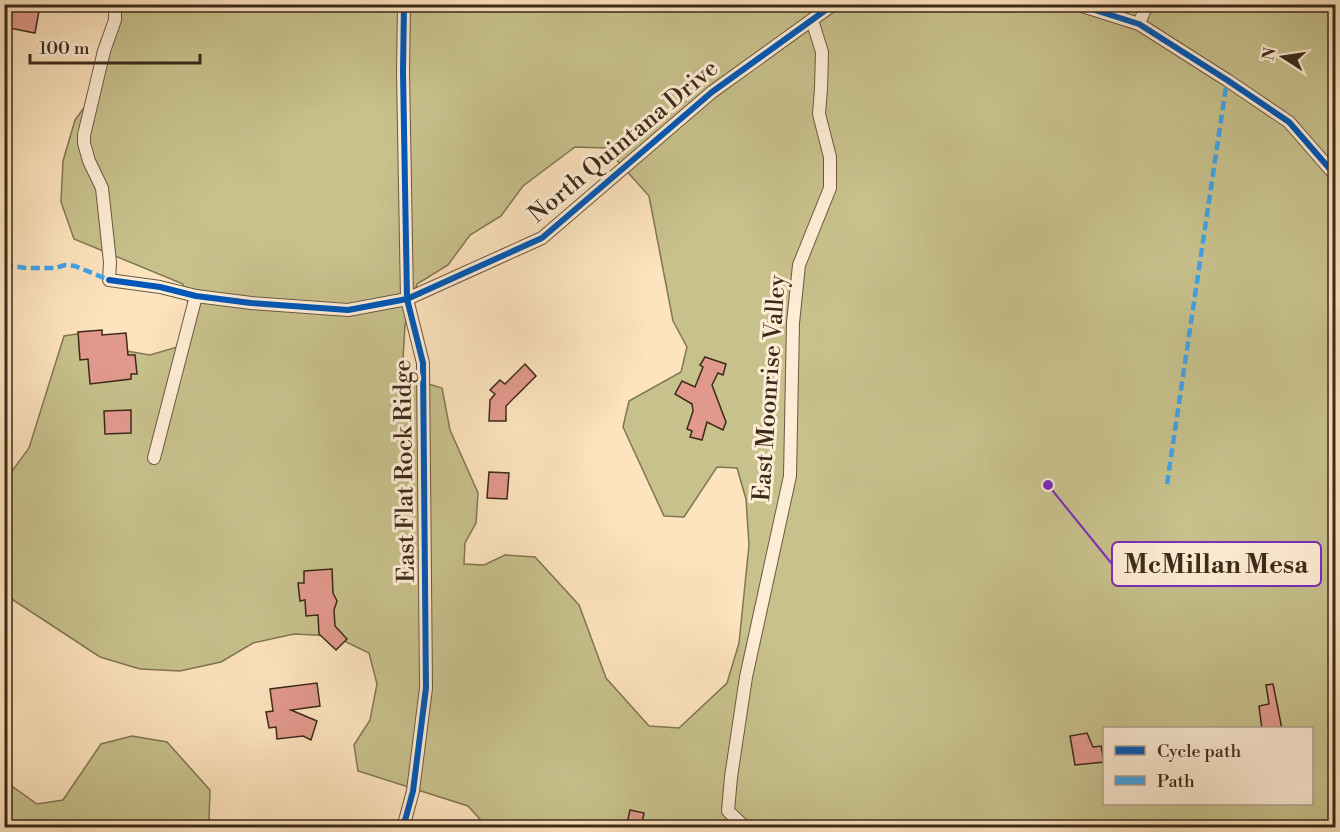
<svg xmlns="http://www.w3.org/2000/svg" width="1340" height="832" font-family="'Libre Bodoni',serif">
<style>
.green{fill:#c7c18c;stroke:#817652;stroke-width:1.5;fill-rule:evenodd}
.building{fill:#e2998d;stroke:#3b2a19;stroke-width:1.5}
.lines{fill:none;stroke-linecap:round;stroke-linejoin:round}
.minor-casing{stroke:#6c5842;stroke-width:14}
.minor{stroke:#feedd5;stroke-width:12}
.quiet{stroke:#3fa3ea;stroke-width:4.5;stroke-dasharray:9 4.5;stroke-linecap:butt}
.cycleway-casing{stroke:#feedd5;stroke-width:10}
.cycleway{stroke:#0057b8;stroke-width:6}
.labels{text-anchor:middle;stroke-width:6;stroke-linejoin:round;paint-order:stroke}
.street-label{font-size:24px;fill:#3b2a19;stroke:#feedd5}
.leader{fill:none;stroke:#7b2cbf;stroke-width:2}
.callout-dot{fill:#7b2cbf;stroke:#feedd5;stroke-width:2}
.callout{fill:#feedd5;stroke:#7b2cbf;stroke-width:2}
.callout-label{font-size:26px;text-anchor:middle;font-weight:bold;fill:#3b2a19}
</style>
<rect width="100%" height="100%" fill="#fde3be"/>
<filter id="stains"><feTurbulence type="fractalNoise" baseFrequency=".00333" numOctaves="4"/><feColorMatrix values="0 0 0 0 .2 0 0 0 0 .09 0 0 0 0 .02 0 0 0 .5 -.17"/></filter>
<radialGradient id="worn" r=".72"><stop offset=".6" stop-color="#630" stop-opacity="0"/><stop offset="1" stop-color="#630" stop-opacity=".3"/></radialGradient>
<g class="green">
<path d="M113,5H1335V827H487L468,806L358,771L354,745L370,720L377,684L369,653L334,636L294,634L253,643L221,662L180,671L140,669L100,657L7,596L5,591V487L7,478L29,448L64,336L90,332L115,349L150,355L181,346L192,316L183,284L74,239L61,202L63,161L75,120L97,90ZM575,147L606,148L649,196L673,321L687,347L681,372L629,401L623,427L664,516L684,517L717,467L737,468L746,499L749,545L739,643L727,683L679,728L649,726L606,678L579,605L535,557L505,555L484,565L464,564L465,543L476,523L478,493L450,430L442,388L402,376L405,325L417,284L448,265L470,235L501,216L523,186ZM1104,728H1312V804H1104Z"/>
<polygon points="132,736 167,742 210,790 209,821 203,827 5,827 5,786 13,787 37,804 63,800 101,744"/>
</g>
<g class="building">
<polygon points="4,4 40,6 35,33 4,27"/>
<polygon points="102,330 102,335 126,333 128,355 135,355 137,374 131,374 131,379 90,384 88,359 80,360 78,332"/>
<polygon points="705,357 726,364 723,375 718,373 712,385 726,422 723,430 707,422 702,440 690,437 692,431 687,429 693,411 692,404 675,394 682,381 695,387 703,367 700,365"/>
<polygon points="525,364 536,376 506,406 506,421 489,421 490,400 495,394 490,390 500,380 505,384"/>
<polygon points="131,410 131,433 105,434 104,411"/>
<polygon points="489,472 509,473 507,499 487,498"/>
<polygon points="332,569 333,593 337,601 334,610 335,626 347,639 336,650 319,634 318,615 306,616 305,600 300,601 298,583 304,583 304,571"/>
<polygon points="317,683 320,706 291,710 317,721 311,740 303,736 277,739 276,727 269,728 266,712 273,711 270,689"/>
<polygon points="1273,684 1282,729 1262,729 1259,706 1269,704 1266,685"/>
<polygon points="1087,733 1093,747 1101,746 1104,762 1075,765 1070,736"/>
<polygon points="630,810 644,813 641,828 626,828"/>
</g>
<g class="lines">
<g class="minor-casing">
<g id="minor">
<polyline points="115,4 115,20 104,51 84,135 84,143 89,161 102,188 110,262 109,280 160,287 196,296 251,303 348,310 407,299 542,238 712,92 834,4"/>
<polyline points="1076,4 1139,24 1227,80 1289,122 1336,176"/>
<polyline points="1139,24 1147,4"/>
<polyline points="154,458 196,296"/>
<polyline points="403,828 413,791 426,688 423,363 407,299 403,72 404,4"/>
<polyline points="746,828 728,811 731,777 746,677 790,476 793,323 799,265 830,188 830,157 819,114 821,89 822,52 812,20"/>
</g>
</g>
<use href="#minor" class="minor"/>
<g class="quiet">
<polyline points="116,5 116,4"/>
<polyline points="4,265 26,268 56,268 65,265 75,266 109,280"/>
<polyline points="1167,484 1227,80"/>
</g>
<g class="cycleway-casing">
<g id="cycleway">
<polyline points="1076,4 1139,24 1227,80 1289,122 1336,176"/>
<polyline points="109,280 160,287 196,296 251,303 348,310 407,299 542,238 712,92 834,4"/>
<polyline points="403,828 413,791 426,688 423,363 407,299 403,72 404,4"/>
</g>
</g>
<use href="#cycleway" class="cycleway"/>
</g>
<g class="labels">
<g class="street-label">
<text transform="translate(623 141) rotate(-40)" y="8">North Quintana Drive</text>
<text transform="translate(769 388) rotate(-86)" y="8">East Moonrise Valley</text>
<text transform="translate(404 471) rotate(-91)" y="8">East Flat Rock Ridge</text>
</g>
</g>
<path class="leader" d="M1048 485L1112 564"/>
<circle class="callout-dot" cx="1048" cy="485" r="6"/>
<rect class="callout" x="1112" y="542" width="209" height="44" rx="6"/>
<g class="callout-label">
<text x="1216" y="573">McMillan Mesa</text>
</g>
<rect width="1340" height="832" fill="none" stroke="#fde3be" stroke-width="24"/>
<rect x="6" y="6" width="1328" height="820" fill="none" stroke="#3b2a19" stroke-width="3"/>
<rect x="12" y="12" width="1316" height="808" fill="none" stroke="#3b2a19" stroke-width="1.5"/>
<rect x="1103" y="727" width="210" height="78" fill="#feedd5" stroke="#b09f8a" stroke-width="1.5"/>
<rect x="1115" y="746" width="30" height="9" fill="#0057b8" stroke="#b09f8a" stroke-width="1.5"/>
<text x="1157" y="757" font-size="18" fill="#3b2a19">Cycle path</text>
<rect x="1115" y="776" width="30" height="9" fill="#3fa3ea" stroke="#b09f8a" stroke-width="1.5"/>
<text x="1157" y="787" font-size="18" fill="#3b2a19">Path</text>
<g transform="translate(1283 57) rotate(282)" stroke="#feedd5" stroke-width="4.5" paint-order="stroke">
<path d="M0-4.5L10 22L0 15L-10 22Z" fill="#3b2a19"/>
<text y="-9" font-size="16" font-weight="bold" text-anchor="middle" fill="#3b2a19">N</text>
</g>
<path d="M30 54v9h170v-9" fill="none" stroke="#3b2a19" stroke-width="3"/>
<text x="39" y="54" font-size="18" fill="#3b2a19" stroke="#feedd5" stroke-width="4.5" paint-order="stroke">100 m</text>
<rect width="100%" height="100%" filter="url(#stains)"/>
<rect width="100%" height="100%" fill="url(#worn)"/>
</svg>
